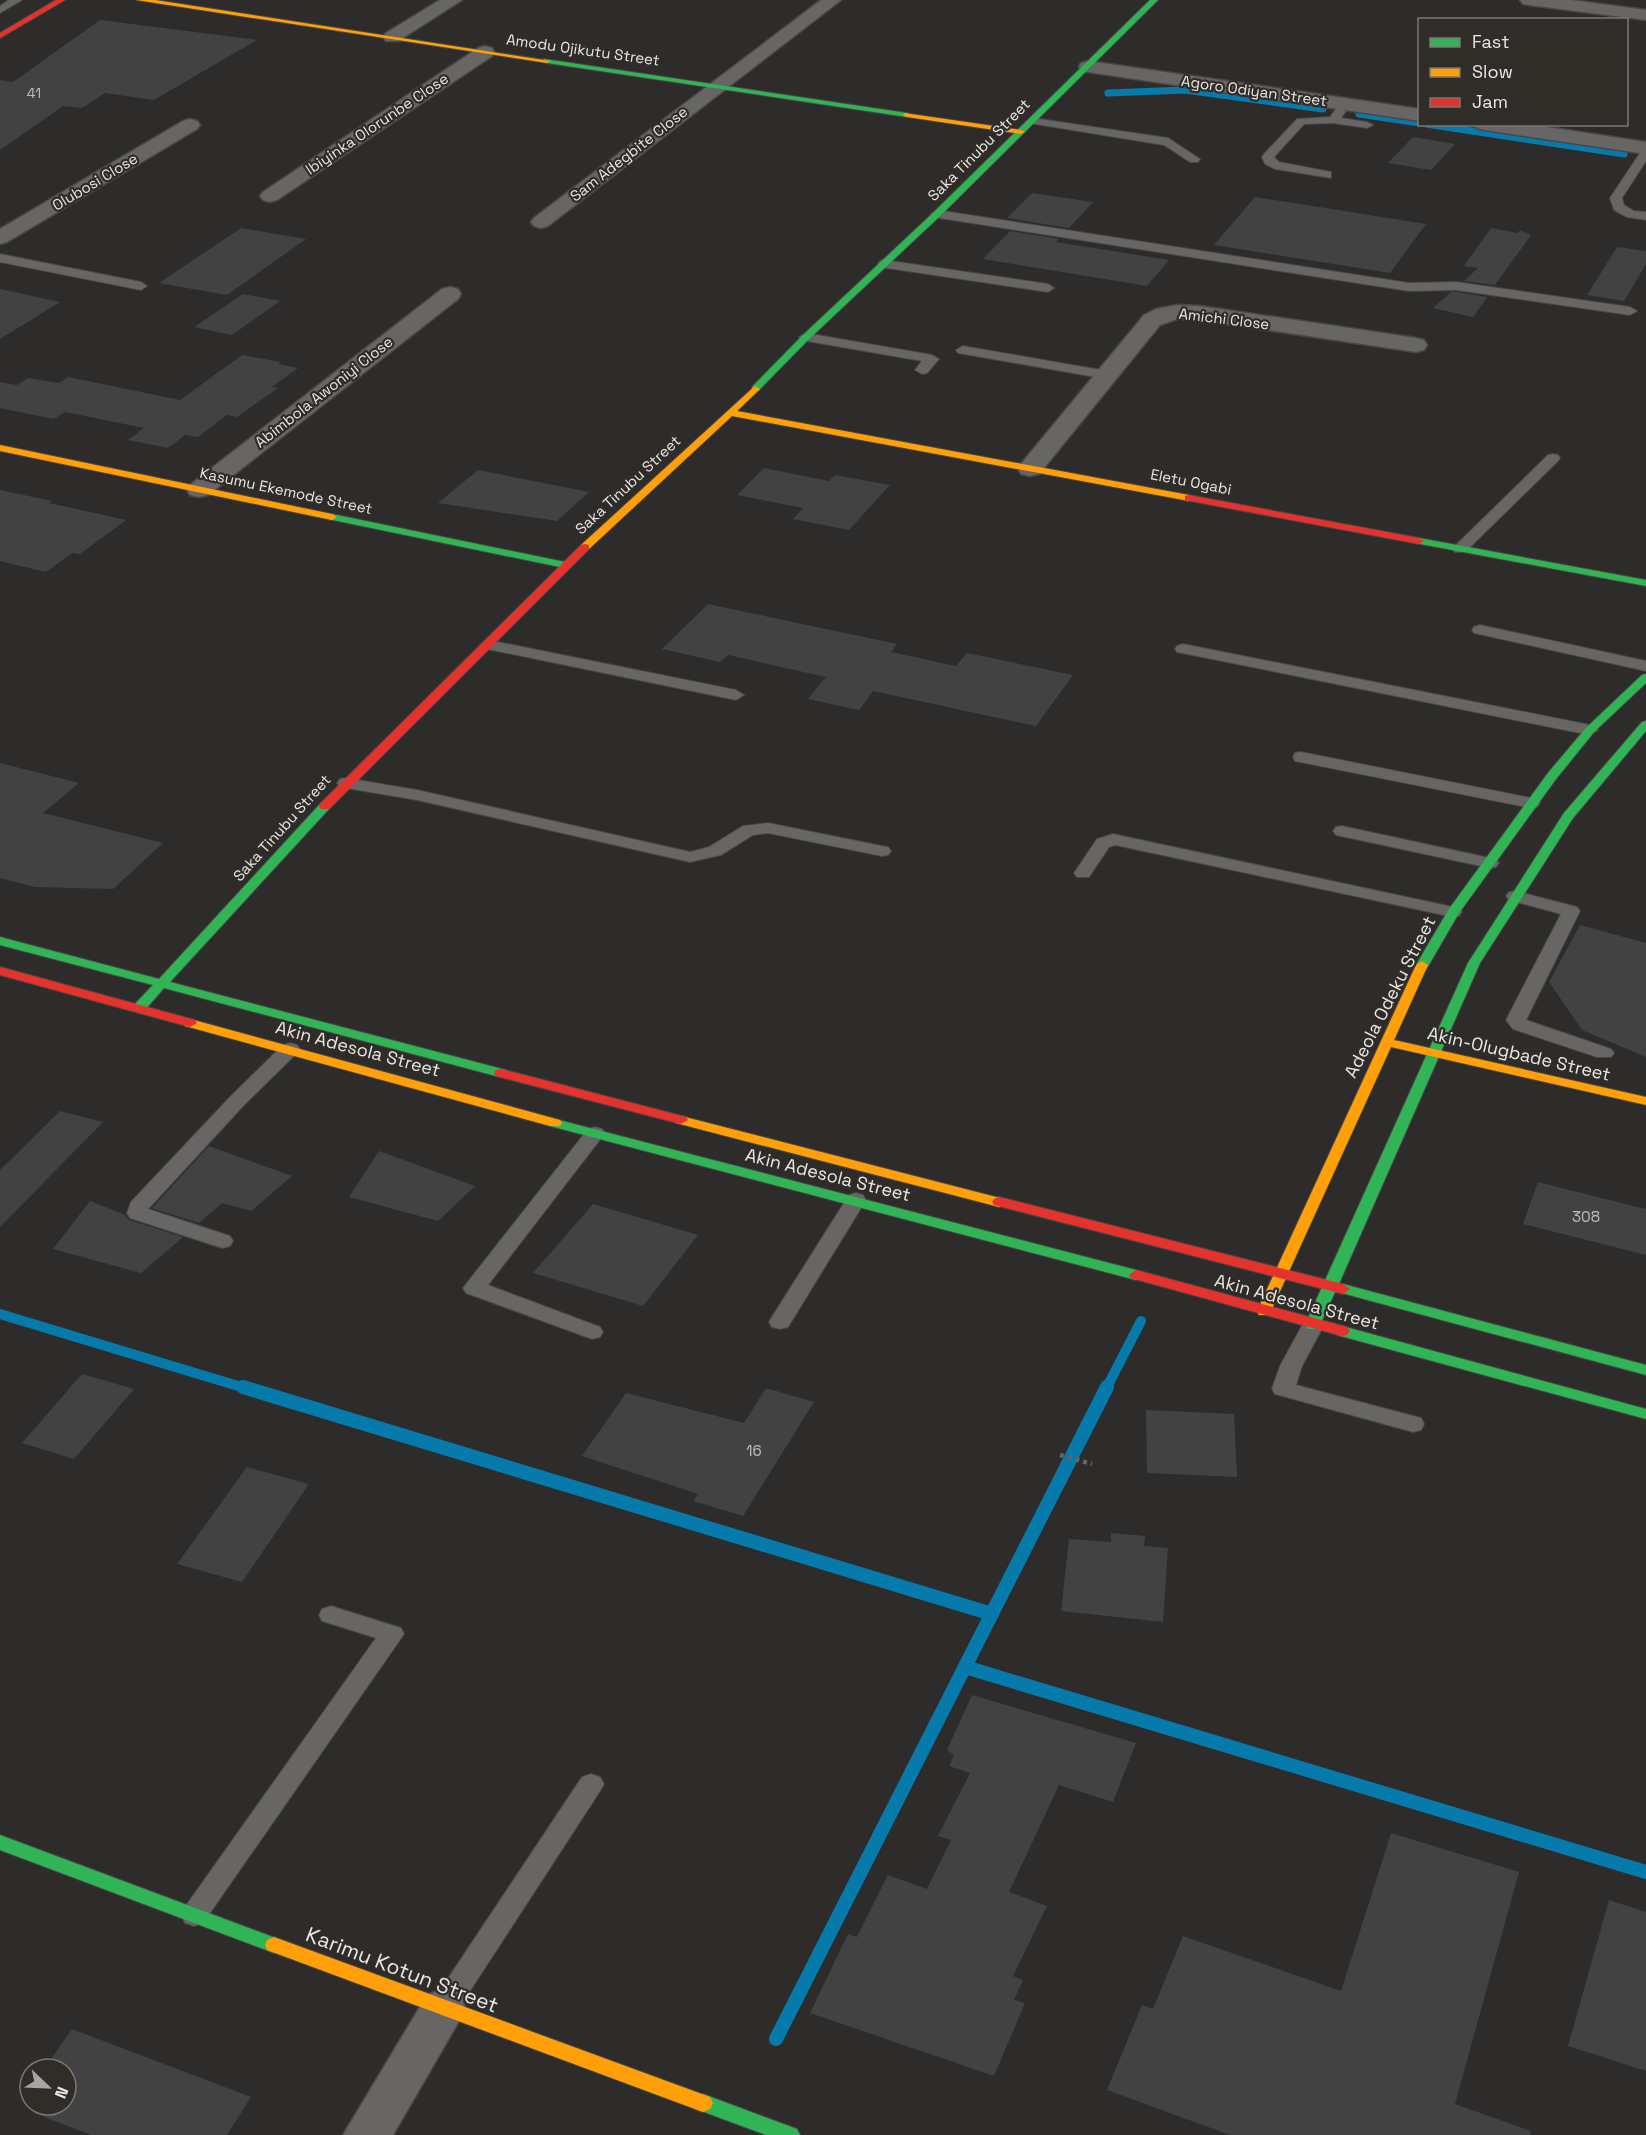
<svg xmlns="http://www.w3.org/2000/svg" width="1646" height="2135" font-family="'Space Grotesk',sans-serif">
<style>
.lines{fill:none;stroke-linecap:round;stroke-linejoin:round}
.stream-far2{stroke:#067aab;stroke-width:7}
.stream-far1{stroke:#067aab;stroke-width:10}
.stream{stroke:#067aab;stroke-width:14}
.building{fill:#434242}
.lane-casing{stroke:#494745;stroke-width:2}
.street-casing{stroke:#494745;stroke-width:3}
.fast-casing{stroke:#494745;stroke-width:2}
.slow-casing{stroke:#494745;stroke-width:2}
.jam-casing{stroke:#494745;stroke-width:2}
.path{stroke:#666564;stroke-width:4.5;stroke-dasharray:4 4;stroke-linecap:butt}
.lane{fill:#676664;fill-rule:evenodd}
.street{fill:#676664;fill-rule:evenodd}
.fast{fill:#30b455;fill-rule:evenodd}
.slow{fill:#ff9f0a;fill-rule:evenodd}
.jam{fill:#e5322d;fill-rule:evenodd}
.labels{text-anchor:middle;stroke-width:4.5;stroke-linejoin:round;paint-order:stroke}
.far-number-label{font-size:14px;fill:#c0bebc}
.far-street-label{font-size:15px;fill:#eae7e4;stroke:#302c28}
.number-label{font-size:15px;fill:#c0bebc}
.street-label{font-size:18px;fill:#eae7e4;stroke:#302c28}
.near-street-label{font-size:21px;fill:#eae7e4;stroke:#302c28}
</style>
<rect width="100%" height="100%" fill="#2e2c2a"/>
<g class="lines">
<g class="stream-far2">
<polyline points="1108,93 1185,90 1323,109"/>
<polyline points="1359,114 1420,123"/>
<polyline points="1426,124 1624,154"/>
</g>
<g class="stream-far1">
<polyline points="0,1314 248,1389"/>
<polyline points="1106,1389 1141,1321"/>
</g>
<g class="stream">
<polyline points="243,1387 992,1614"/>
<polyline points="965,1667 1646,1872"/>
<polyline points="776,2039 1107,1387"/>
</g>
</g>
<g class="building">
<polygon points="100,20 257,40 154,100 105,93 82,108 63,106 0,150 0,80 13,82"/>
<polygon points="1413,137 1455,144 1431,170 1388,163"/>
<polygon points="1032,193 1093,202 1069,228 1007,218"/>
<polygon points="1255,197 1426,224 1390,273 1214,245"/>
<polygon points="241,228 306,239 227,295 159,283"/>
<polygon points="1491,228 1518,233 1520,230 1531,235 1495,285 1464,281 1478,268 1464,266"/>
<polygon points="1010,231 1059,239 1056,242 1169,260 1147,286 983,259"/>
<polygon points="1617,247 1646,251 1646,264 1624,301 1587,295"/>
<polygon points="0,289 60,302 0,339"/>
<polygon points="1451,292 1456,292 1487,297 1473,317 1433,308"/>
<polygon points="243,294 280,301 232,335 194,327"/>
<polygon points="242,355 281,362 278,364 298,368 272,387 278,388 237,417 227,415 198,437 185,435 168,448 128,440 144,428 65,412 54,419 0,408 0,382 17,385 28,378 59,383 68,377 180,400"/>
<polygon points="764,468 829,481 835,475 890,485 849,530 793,519 803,508 737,495"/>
<polygon points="478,470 589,492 557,521 438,503"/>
<polygon points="0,490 52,501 49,503 126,520 80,554 72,553 46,572 0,561"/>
<polygon points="708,604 897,644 891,652 956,666 967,653 1073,675 1036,726 873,691 859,710 808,699 826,677 728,655 720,662 662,649"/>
<polygon points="0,763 79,783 43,813 163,843 113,889 35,887 0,878"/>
<polygon points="1580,925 1646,943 1646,1057 1582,1030 1549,982"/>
<polygon points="60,1111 103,1122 0,1227 0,1170"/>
<polygon points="209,1146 292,1176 251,1211 222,1203 199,1223 152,1208"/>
<polygon points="379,1151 475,1186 438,1221 349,1197"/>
<polygon points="1538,1182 1646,1209 1646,1255 1523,1224"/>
<polygon points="90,1201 125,1215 129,1220 183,1237 141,1273 53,1249"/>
<polygon points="593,1204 698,1235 643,1306 533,1273"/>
<polygon points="82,1374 134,1389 74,1459 22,1443"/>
<polygon points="766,1388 814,1402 743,1516 693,1501 698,1494 582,1456 626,1393 744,1423"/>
<polygon points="1146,1410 1234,1414 1237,1477 1147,1473"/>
<polygon points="247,1467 309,1484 242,1582 177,1564"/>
<polygon points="1111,1533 1145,1536 1144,1546 1168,1548 1163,1622 1061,1611 1069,1539 1111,1542"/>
<polygon points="972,1695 1136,1743 1113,1802 1059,1785 1009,1892 1047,1906 1013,1976 1023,1980 1014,2000 1025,2003 994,2076 810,2013 848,1934 857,1937 888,1875 927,1889 951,1840 938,1836 970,1773 949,1766 954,1755 947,1750"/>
<polygon points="1391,1833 1519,1872 1455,2104 1531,2131 1530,2135 1230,2135 1107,2090 1142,2005 1153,2009 1183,1936 1341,1991"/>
<polygon points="1609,1900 1646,1912 1646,2071 1568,2046"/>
<polygon points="72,2029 251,2097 227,2135 91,2135 34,2113 40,2105 66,2105 66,2069 44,2069"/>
</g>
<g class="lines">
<g class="lane-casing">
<g id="lane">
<polygon points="9,0 22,0 0,13 0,6"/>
<polygon points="1340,108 1346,111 1341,118 1367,122 1373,125 1367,128 1333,123 1304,124 1274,157 1279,162 1331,172 1331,178 1275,169 1265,164 1262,157 1264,154 1297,119 1330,117 1336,109"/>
<polygon points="1033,118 1168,138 1200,159 1198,162 1190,162 1164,145 1029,123 1029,119"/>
<polygon points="1646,148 1646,161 1622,198 1624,205 1634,211 1646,212 1646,220 1627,217 1614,210 1610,198 1642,150"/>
<polygon points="937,210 1409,283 1456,282 1630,307 1637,311 1630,315 1456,290 1409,291 933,217 931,214"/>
<polygon points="0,254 141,282 147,286 141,290 0,262"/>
<polygon points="884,260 1048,284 1054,288 1048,292 880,267 878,264 880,261"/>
<polygon points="806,333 932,355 939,359 927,373 922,374 915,370 922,361 801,340 799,337"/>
<polygon points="963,346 1107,371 1114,375 1107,379 958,353 956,350"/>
<polygon points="1553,454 1558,455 1560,458 1558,461 1465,552 1455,552 1452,549 1455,546 1548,455"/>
<polygon points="1480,625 1646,661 1646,671 1474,633 1472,630 1474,627"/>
<polygon points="488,640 736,690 744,695 736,700 482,648 480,645"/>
<polygon points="1183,644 1590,725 1598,730 1590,735 1177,652 1175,649 1177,646"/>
<polygon points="1301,752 1531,798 1537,799 1540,803 1537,807 1531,808 1295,761 1293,757 1295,753"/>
<polygon points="346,778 417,790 690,852 709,847 743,826 768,823 882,846 888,847 891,851 888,855 882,856 768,833 753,835 721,855 690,862 417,800 340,787 337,783 340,779"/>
<polygon points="1342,826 1490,858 1496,859 1499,863 1496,867 1490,868 1336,835 1333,831 1336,827"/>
<polygon points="1113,834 1453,907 1459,908 1462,912 1459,916 1453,917 1115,845 1109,847 1089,877 1077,877 1074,873 1097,839"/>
<polygon points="1515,891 1577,907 1580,911 1526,1020 1611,1049 1614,1053 1611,1057 1597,1057 1513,1029 1506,1020 1561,914 1509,900 1506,896 1509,892"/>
<polygon points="290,1043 297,1045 300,1049 297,1053 244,1105 148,1209 230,1236 233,1241 230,1246 223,1248 216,1246 130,1218 127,1213 131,1202 230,1097 283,1045"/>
<polygon points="595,1127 602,1129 605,1133 602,1137 488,1285 600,1327 603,1332 600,1337 592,1339 466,1293 463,1288 588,1129"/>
<polygon points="856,1193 863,1195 866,1200 788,1327 780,1329 772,1327 769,1322 772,1317 849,1195"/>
<polygon points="1313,1318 1321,1320 1324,1325 1302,1366 1296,1385 1421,1418 1424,1424 1421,1430 1413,1432 1275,1394 1272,1389 1280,1366 1305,1320"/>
<polygon points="331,1606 401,1628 404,1634 203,1923 194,1926 185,1923 181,1915 185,1907 376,1638 322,1621 319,1615 322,1609"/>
<polygon points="591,1774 600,1777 604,1784 600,1791 453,2017 443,2021 433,2017 429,2009 433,2001 582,1777"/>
</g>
</g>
<g class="street-casing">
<g id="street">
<polygon points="440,0 462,0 398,41 386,41 383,37 386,33"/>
<polygon points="821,0 841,0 548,226 541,228 534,226 531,222 534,218"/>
<polygon points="1520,0 1571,0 1646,10 1646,20 1529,5 1523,4"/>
<polygon points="485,46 492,48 494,52 492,56 277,200 270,202 263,200 260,196 263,192 478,48"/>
<polygon points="1088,61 1420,109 1420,121 1081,71 1079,67 1081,63"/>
<polygon points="190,119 197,121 200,125 197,129 7,242 0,244 0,229 183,121"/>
<polygon points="1475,124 1527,124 1646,142 1646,154 1484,130 1477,128"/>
<polygon points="450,287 458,289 461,294 458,299 208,495 199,497 190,495 187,490 190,485 442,289"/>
<polygon points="1177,305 1200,306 1416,338 1424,340 1427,345 1424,350 1416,352 1200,320 1177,319 1160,325 1039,474 1030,476 1021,474 1018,469 1021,464 1144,315 1156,309"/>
<polygon points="443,1989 459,1995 466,2009 393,2135 343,2135 427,1995"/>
</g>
</g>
<g class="fast-casing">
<g id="fast">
<polygon points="1150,0 1158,0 940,216 809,339 758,391 752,391 752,387 803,335 934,212"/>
<polygon points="544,59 907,113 911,115 907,117 547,63 543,61"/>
<polygon points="332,514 565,562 570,565 565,568 328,519 328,515"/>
<polygon points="1419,538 1646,580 1646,586 1415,543 1414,541"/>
<polygon points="1646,674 1646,683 1594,732 1556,779 1459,913 1427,968 1417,968 1416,965 1449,909 1548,773 1586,728 1642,675"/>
<polygon points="1646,721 1646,731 1573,818 1480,963 1338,1286 1343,1284 1646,1365 1646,1375 1338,1292 1336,1290 1318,1329 1308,1329 1305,1325 1468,963 1564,813 1642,722"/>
<polygon points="325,802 331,806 329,809 170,982 506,1070 508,1073 506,1076 496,1076 164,988 144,1011 134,1011 132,1008 134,1005 153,985 0,945 0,937 159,979 321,803"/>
<polygon points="555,1119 1136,1270 1143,1275 1136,1280 550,1126 548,1123 550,1120"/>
<polygon points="1342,1326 1646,1409 1646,1419 1337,1335 1334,1331 1337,1327"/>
<polygon points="0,1835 281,1940 283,1945 281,1950 274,1953 0,1850"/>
<polygon points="703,2094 797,2129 800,2135 766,2135 696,2109 693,2103 696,2097"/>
</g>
</g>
<g class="slow-casing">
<g id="slow">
<polygon points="136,0 155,0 551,61 547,63"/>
<polygon points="904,113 1021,130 1025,132 1021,134 907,117 903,115"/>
<polygon points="755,386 760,389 758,391 737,411 1189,495 1194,498 1189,501 732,416 589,549 581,549 581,545"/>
<polygon points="0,445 332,514 337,517 332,520 0,451"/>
<polygon points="1422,961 1428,965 1394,1040 1646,1097 1646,1105 1391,1047 1271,1311 1269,1315 1259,1315 1257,1311 1416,965"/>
<polygon points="190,1019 560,1120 562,1123 560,1126 550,1126 185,1026 183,1023"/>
<polygon points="681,1116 1004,1199 1006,1202 999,1207 676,1123 674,1120 676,1117"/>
<polygon points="274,1937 710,2097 713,2103 710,2109 703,2112 267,1950 265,1945 267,1940"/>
</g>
</g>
<g class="jam-casing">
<g id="jam">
<polygon points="56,0 65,0 0,38 0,33"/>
<polygon points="1189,495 1419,538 1424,541 1419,544 1185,500 1185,496"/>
<polygon points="585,544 589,545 589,549 329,809 321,809 319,806 321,803 581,545"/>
<polygon points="0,967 195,1020 197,1023 190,1027 0,975"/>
<polygon points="501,1069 686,1117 688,1120 681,1124 496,1076 494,1073 496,1070"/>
<polygon points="999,1197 1343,1284 1350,1289 1343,1294 994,1205 992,1202 994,1199"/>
<polygon points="1136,1270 1347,1327 1350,1331 1347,1335 1342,1336 1131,1278 1129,1275"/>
</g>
</g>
<polyline class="path" points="1060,1455 1092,1464"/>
<use href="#lane" class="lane"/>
<use href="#street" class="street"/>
<use href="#fast" class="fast"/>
<use href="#slow" class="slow"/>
<use href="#jam" class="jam"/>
</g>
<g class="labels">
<g class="far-number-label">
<text x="34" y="98">41</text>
</g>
<g class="far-street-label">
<text transform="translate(583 50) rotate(8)" y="5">Amodu Ojikutu Street</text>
<text transform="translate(1254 91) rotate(8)" y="5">Agoro Odiyan Street</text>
<text transform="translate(377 124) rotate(-34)" y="5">Ibiyinka Olorunbe Close</text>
<text transform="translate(979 150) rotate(-45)" y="5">Saka Tinubu Street</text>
<text transform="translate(629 154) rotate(-38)" y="5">Sam Adegbite Close</text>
<text transform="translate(95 182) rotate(-31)" y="5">Olubosi Close</text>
<text transform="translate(1224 319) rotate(7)" y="5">Amichi Close</text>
<text transform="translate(324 392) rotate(-38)" y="5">Abimbola Awoniyi Close</text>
<text transform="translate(1191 482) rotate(11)" y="5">Eletu Ogabi</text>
<text transform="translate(628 485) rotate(-43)" y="5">Saka Tinubu Street</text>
<text transform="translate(286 491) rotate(12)" y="5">Kasumu Ekemode Street</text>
<text transform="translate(282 828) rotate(-48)" y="5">Saka Tinubu Street</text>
</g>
<g class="number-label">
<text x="1586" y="1222">308</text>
<text x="754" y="1456">16</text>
</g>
<g class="street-label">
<text transform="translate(1390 997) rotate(-63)" y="6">Adeola Odeku Street</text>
<text transform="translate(358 1049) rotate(15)" y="6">Akin Adesola Street</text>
<text transform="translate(1519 1054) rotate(13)" y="6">Akin-Olugbade Street</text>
<text transform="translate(828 1175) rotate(14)" y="6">Akin Adesola Street</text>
<text transform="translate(1297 1302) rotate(15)" y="6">Akin Adesola Street</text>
</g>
<g class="near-street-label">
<text transform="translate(402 1970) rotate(21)" y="7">Karimu Kotun Street</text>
</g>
</g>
<rect x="1418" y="18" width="210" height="108" fill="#302c28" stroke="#7a7773" stroke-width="1.5"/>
<rect x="1430" y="38" width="30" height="9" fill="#30b455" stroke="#7a7773" stroke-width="1.5"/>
<text x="1472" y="48" font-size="18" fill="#eae7e4">Fast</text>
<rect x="1430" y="68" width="30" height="9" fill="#ff9f0a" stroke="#7a7773" stroke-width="1.5"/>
<text x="1472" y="78" font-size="18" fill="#eae7e4">Slow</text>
<rect x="1430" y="98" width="30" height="9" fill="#e5322d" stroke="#7a7773" stroke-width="1.5"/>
<text x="1472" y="108" font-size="18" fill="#eae7e4">Jam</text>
<g transform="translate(48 2087) rotate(113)"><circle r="28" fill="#302c28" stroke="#7a7773" stroke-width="1.5"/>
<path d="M0-4.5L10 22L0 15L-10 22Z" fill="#a8a6a3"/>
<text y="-9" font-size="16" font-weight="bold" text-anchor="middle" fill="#eae7e4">N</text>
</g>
</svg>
